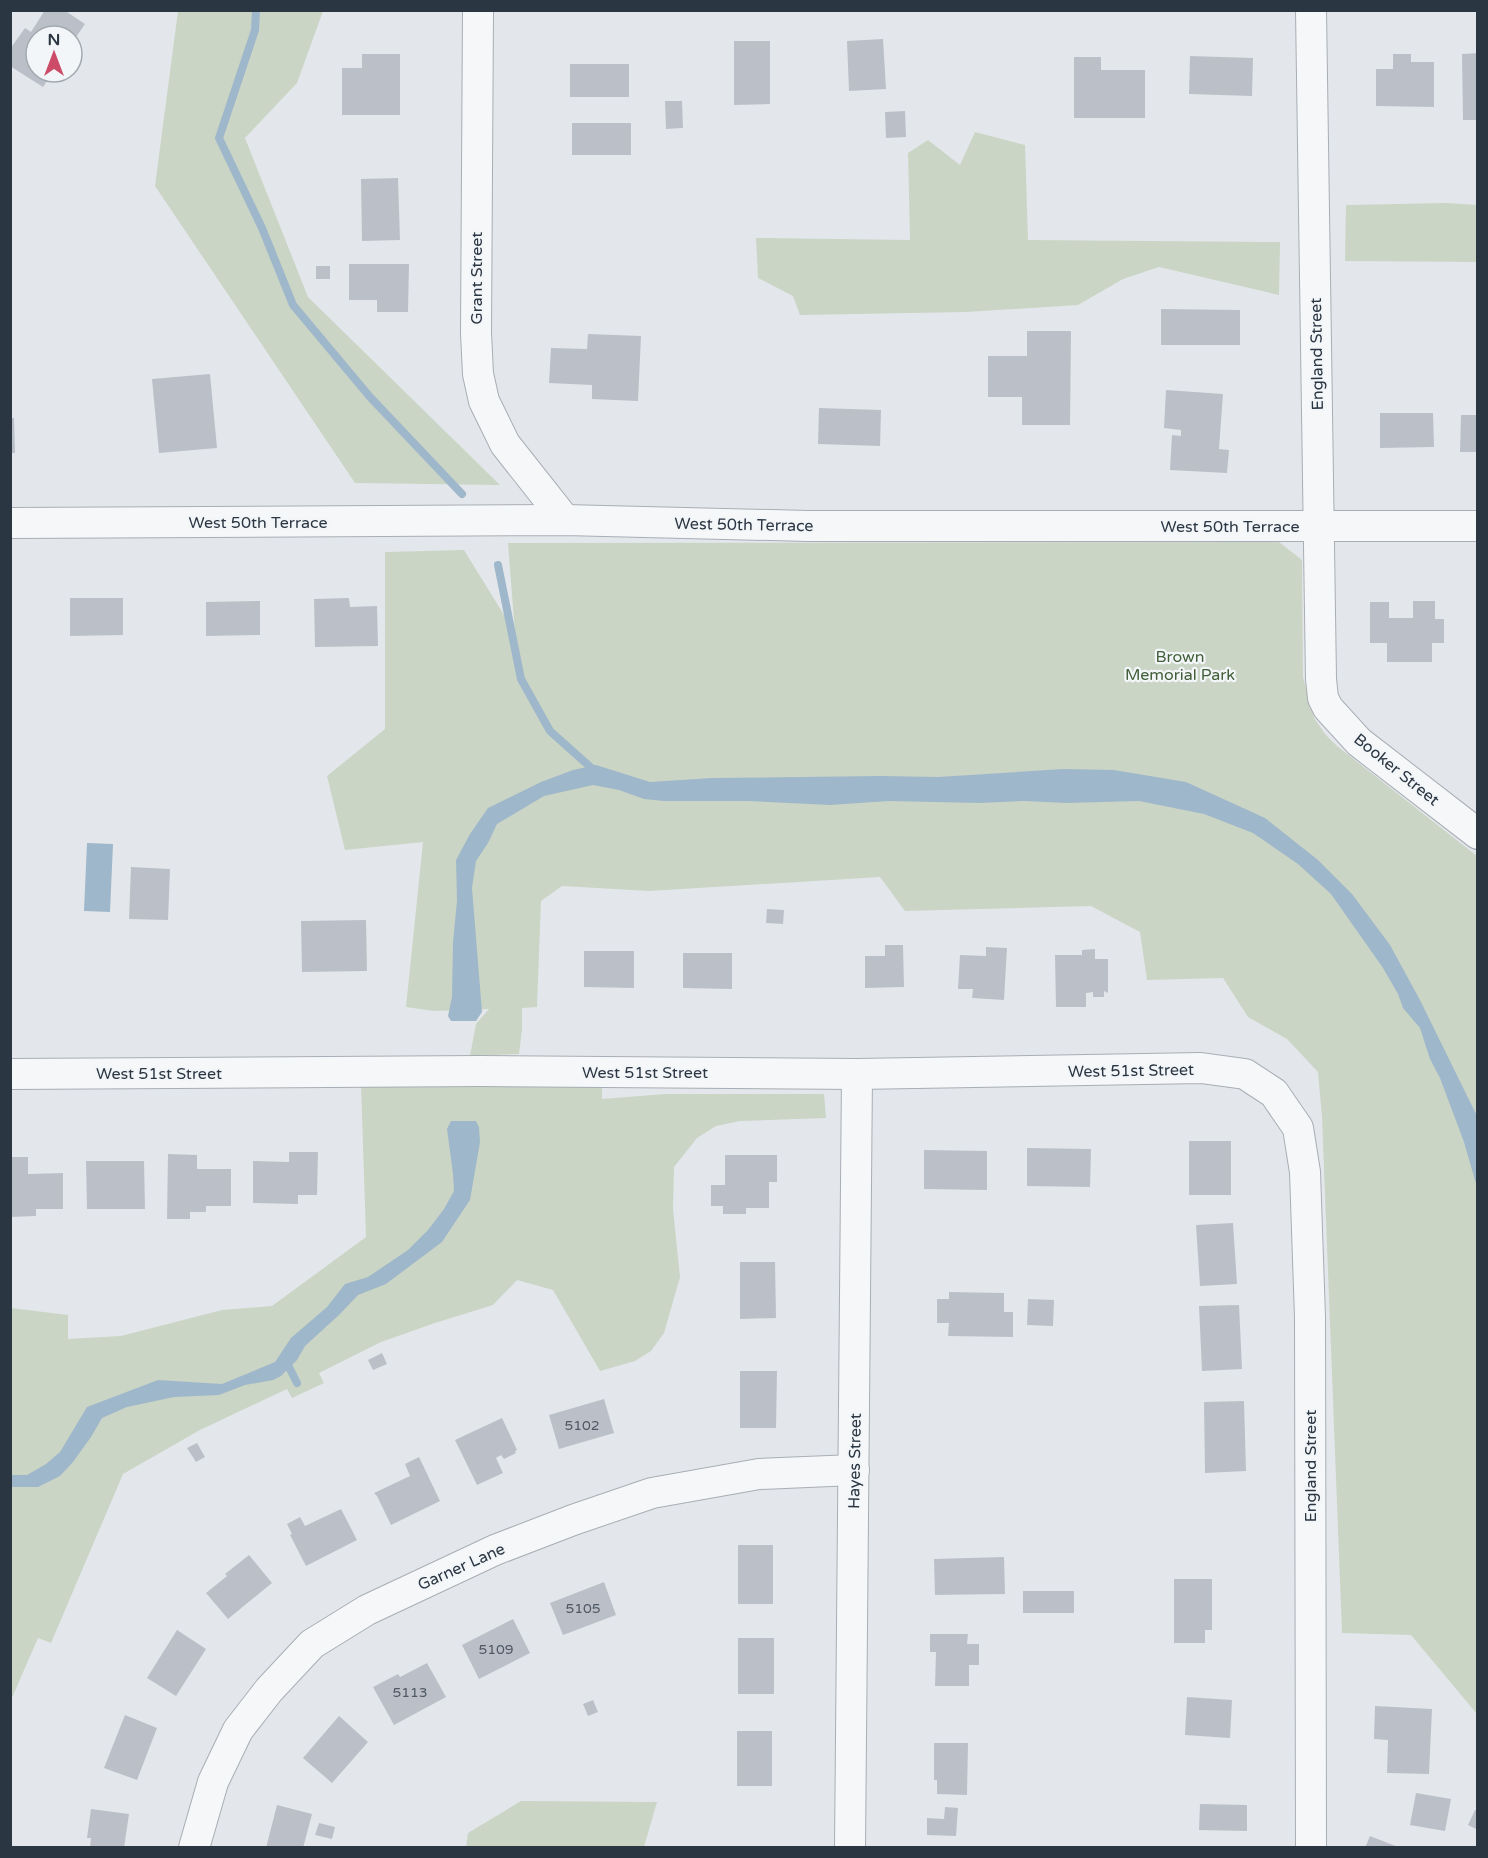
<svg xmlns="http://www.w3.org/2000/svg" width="1488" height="1858" font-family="'Varela Round',sans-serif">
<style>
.green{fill:#cad5c5}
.water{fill:#9fb7ca}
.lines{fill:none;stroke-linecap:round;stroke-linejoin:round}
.stream{stroke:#9fb7ca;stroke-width:8}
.building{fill:#bbc0c8}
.minor-casing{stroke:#a8aeb5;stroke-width:32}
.minor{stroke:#f6f7f9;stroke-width:30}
.labels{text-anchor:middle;stroke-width:4.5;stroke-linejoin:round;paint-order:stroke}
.number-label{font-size:14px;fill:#4f5864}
.street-label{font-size:16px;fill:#2b3643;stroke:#f3f6f8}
.park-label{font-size:16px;fill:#425f39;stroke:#f3f6f8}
</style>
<rect width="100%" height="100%" fill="#e3e7eb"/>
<g class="green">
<polygon points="178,11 323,11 297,83 245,138 308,297 500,485 355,483 155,186"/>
<polygon points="975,132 1025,145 1028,240 1280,242 1279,295 1159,267 1123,279 1078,305 966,312 800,315 793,296 758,278 756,238 910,240 908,153 928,140 960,165"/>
<polygon points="1447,203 1477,205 1477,262 1345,261 1346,205"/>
<polygon points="1279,542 1302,560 1303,677 1314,718 1325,734 1337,746 1477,856 1477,1714 1411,1635 1342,1633 1322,1117 1318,1072 1287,1039 1248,1017 1223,978 1147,980 1140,932 1091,906 905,911 880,877 649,891 562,886 541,901 537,1007 522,1008 522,1029 519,1054 470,1056 476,1024 489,1009 434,1011 406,1007 423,842 345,850 327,776 385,729 385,552 464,550 515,633 508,543"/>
<polygon points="361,1084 602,1086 602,1099 665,1094 824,1094 826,1118 740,1121 716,1126 697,1138 674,1167 673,1209 680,1277 664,1333 651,1351 635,1361 600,1371 553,1290 517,1280 493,1305 435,1323 381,1342 319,1373 324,1383 292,1398 287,1389 200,1430 123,1474 51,1643 38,1638 11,1700 11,1308 68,1315 68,1339 121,1336 222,1310 272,1306 366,1237"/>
<polygon points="521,1801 657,1802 644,1847 466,1847 468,1833"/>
</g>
<g class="water">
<polygon points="596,765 650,782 712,778 880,776 938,777 1063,769 1114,770 1186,782 1265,818 1318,860 1352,894 1390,945 1420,1000 1477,1116 1477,1187 1464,1142 1440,1078 1430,1059 1420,1028 1403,1008 1398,994 1383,968 1331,894 1298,864 1253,833 1204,814 1139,801 1067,803 1024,801 980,803 889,801 830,805 749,801 664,801 644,799 619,790 593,785 544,796 497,824 488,843 476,861 472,888 482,1012 476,1021 451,1021 448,1016 452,997 453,942 457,901 456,860 470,834 488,808 541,782 573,770"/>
<polygon points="87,843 113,844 110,912 84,911"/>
<polygon points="451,1121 476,1121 479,1127 480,1142 470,1200 442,1242 386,1284 358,1295 339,1315 305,1346 297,1360 281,1376 273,1380 245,1385 219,1395 174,1397 127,1407 102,1418 91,1437 73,1462 60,1476 38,1487 11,1487 11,1475 27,1475 46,1464 60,1452 87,1407 158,1380 222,1384 275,1362 291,1338 327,1307 345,1284 368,1277 408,1250 428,1230 444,1209 454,1191 453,1174 447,1129"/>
</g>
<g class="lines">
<g class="stream">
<polyline points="256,10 255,30 219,138 262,228 293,305 370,397 462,494"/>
<polyline points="498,565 521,679 550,731 597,773"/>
<polyline points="286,1361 297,1383"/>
</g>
</g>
<g class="building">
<polygon points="45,10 64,10 85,24 72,43 72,36 36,36 36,72 53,72 43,87 10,66 10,49 25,28 31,32"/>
<polygon points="883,39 886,89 849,91 847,41"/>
<polygon points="734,41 770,41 770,104 734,105"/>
<polygon points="1478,53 1478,120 1463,120 1462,54"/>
<polygon points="362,54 400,54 400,115 342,115 342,68 362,68"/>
<polygon points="1393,54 1411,54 1411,62 1434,62 1434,107 1376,106 1376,69 1393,69"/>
<polygon points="1190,56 1253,58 1252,96 1189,94"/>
<polygon points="1074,57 1101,57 1101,70 1145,70 1145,118 1074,118"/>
<rect x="570" y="64" width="59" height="33"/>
<polygon points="665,101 682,101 683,128 666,129"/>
<polygon points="905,111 906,137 886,138 885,112"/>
<rect x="572" y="123" width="59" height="32"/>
<polygon points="398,178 400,240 362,241 361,179"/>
<polygon points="349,264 409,264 408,312 377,312 377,300 349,300"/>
<rect x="316" y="266" width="14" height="13"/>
<polygon points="1161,309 1240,310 1240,345 1161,345"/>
<polygon points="1027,331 1071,331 1070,425 1022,425 1022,397 988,397 988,356 1027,356"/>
<polygon points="588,334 641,336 638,401 592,399 592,385 549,383 551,348 587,349"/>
<polygon points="210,374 217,448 159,453 152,379"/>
<polygon points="1166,390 1223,394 1219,449 1229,450 1227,473 1170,470 1172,435 1181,436 1181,430 1164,428"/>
<polygon points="819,408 881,410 880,446 818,444"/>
<polygon points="1380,413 1433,413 1434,447 1380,448"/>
<polygon points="1461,415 1478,415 1478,452 1460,452"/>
<polygon points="10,418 14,418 15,453 10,453"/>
<polygon points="70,598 123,598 123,635 70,636"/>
<polygon points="349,598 350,607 377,606 378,646 315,647 314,599"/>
<polygon points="260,601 260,635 206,636 206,602"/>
<polygon points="1413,601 1435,601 1435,619 1444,619 1444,643 1432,643 1432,662 1387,662 1387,643 1370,643 1370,602 1389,602 1389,618 1413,618"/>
<polygon points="131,867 170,869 168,920 129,919"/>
<polygon points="767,909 784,910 783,924 766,923"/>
<polygon points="366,920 367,971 302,972 301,921"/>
<polygon points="885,945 903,945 904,987 865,988 865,956 885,956"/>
<polygon points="986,947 1007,948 1004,1000 972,998 973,989 958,989 960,955 986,956"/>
<polygon points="1095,949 1095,959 1108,959 1108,993 1104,991 1104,997 1093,997 1093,992 1086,993 1086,1007 1056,1007 1055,955 1082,955 1082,950"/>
<polygon points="584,951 634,951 634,988 584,987"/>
<polygon points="683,953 732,953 732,989 683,988"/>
<rect x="1189" y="1141" width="42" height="54"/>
<polygon points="1027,1148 1091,1149 1090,1187 1027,1186"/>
<polygon points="924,1150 987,1151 987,1190 924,1189"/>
<polygon points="289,1152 318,1152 317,1195 298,1195 298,1204 253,1203 253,1161 289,1162"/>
<polygon points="168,1154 197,1155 197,1169 231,1169 231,1206 206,1206 206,1212 190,1212 190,1219 167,1219"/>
<polygon points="725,1155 777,1155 777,1182 769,1182 769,1208 746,1208 746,1214 723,1214 723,1206 711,1206 711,1185 725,1185"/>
<polygon points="10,1157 28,1157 28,1174 63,1173 63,1209 36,1209 36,1216 10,1217"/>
<polygon points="86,1161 144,1161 145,1209 87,1209"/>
<polygon points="1233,1223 1237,1284 1200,1286 1196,1225"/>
<polygon points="740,1262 775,1262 776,1318 740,1319"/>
<polygon points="949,1292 1004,1293 1004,1312 1013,1312 1013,1337 948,1336 949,1323 937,1323 937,1299 949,1299"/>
<polygon points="1028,1299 1054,1300 1053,1326 1027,1325"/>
<polygon points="1239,1305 1242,1369 1202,1371 1199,1306"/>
<polygon points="382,1353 387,1364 373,1370 368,1360"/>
<polygon points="740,1371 777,1371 776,1428 740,1428"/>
<polygon points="604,1399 614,1433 559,1449 549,1415"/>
<polygon points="1244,1401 1246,1471 1205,1473 1204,1402"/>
<polygon points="502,1418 517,1450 515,1451 516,1453 504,1459 501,1455 496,1458 503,1473 477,1485 455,1440"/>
<polygon points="197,1443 205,1457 196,1462 187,1448"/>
<polygon points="419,1457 440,1501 391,1525 377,1496 374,1493 410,1476 405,1464"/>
<polygon points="341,1509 357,1540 306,1566 290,1535 292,1534 287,1524 300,1517 305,1526"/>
<rect x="738" y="1545" width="35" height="59"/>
<polygon points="249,1555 272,1583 228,1619 206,1593 227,1576 225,1574"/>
<polygon points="1004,1557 1005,1594 935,1595 934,1559"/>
<polygon points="1174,1579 1212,1579 1212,1630 1205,1630 1205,1643 1174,1643"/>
<polygon points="604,1582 616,1615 563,1635 550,1603"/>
<rect x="1023" y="1591" width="51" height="22"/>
<polygon points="513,1619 530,1653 479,1679 462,1645"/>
<polygon points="177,1630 206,1649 176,1696 147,1678"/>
<polygon points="930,1634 968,1634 967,1644 979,1644 979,1665 969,1665 969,1686 935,1686 936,1652 930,1652"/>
<rect x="738" y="1638" width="36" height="56"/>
<polygon points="427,1663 446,1697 394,1725 373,1687 398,1674 400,1677"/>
<polygon points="1187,1697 1232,1700 1230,1738 1185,1735"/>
<polygon points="593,1700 598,1712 588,1716 583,1704"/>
<polygon points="1375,1706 1432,1709 1429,1774 1387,1773 1388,1740 1374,1739"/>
<polygon points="125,1715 157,1728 137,1780 104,1768"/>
<polygon points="339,1716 368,1742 332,1783 303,1758"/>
<rect x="737" y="1731" width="35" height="55"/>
<polygon points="934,1743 968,1743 967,1795 937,1794 937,1780 934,1780"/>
<polygon points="1416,1793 1451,1799 1445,1831 1410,1825"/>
<polygon points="1200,1804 1247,1805 1247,1831 1199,1830"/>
<polygon points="277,1805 312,1814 303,1848 266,1848"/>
<polygon points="945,1807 958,1808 956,1836 927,1835 927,1818 944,1819"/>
<polygon points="91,1809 129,1814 124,1848 90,1848 91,1838 87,1838"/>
<polygon points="1475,1810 1478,1811 1478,1830 1468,1825"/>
<polygon points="319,1823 335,1827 332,1839 315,1835"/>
<polygon points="1370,1836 1398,1847 1398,1848 1365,1848"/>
</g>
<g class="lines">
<g class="minor-casing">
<g id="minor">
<polyline points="478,10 476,333 478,374 484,401 505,444 565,520"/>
<polyline points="1311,10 1321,679 1323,698 1328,708 1359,742 1478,834"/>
<polyline points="10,523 565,520 808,526 1478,526"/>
<polyline points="10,1074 480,1071 857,1074 1201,1068 1245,1074 1274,1093 1298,1128 1305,1172 1310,1317 1311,1848"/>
<polyline points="194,1848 213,1782 238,1730 269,1690 312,1644 367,1610 495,1550 573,1520 652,1493 759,1474 854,1470"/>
<polyline points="850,1848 857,1074"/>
</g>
</g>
<use href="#minor" class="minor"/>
</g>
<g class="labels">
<g class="number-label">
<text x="582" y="1430">5102</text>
<text x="583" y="1613">5105</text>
<text x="496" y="1654">5109</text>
<text x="410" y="1697">5113</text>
</g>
<g class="street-label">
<text transform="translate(476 278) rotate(-90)" y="6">Grant Street</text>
<text transform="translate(1316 354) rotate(-91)" y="6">England Street</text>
<text x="258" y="528">West 50th Terrace</text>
<text transform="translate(744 524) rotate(1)" y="6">West 50th Terrace</text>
<text x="1230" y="532">West 50th Terrace</text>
<text transform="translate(1397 769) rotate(39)" y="6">Booker Street</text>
<text transform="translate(1131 1070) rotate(-1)" y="6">West 51st Street</text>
<text x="645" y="1078">West 51st Street</text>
<text x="159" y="1079">West 51st Street</text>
<text transform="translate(854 1461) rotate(-89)" y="6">Hayes Street</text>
<text transform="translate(1310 1466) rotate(-90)" y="6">England Street</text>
<text transform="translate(461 1566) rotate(-24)" y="6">Garner Lane</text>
</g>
<g class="park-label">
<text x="1180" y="662">Brown<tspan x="1180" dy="18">Memorial Park</tspan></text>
</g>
</g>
<rect width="1488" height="1858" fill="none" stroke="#2b3643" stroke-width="24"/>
<g transform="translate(54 54)"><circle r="28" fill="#f3f6f8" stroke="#a3a9b0" stroke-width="1.5"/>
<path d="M0-4.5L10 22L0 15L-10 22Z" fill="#cc4c68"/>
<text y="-9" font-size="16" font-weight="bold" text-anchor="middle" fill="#2b3643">N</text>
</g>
</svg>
